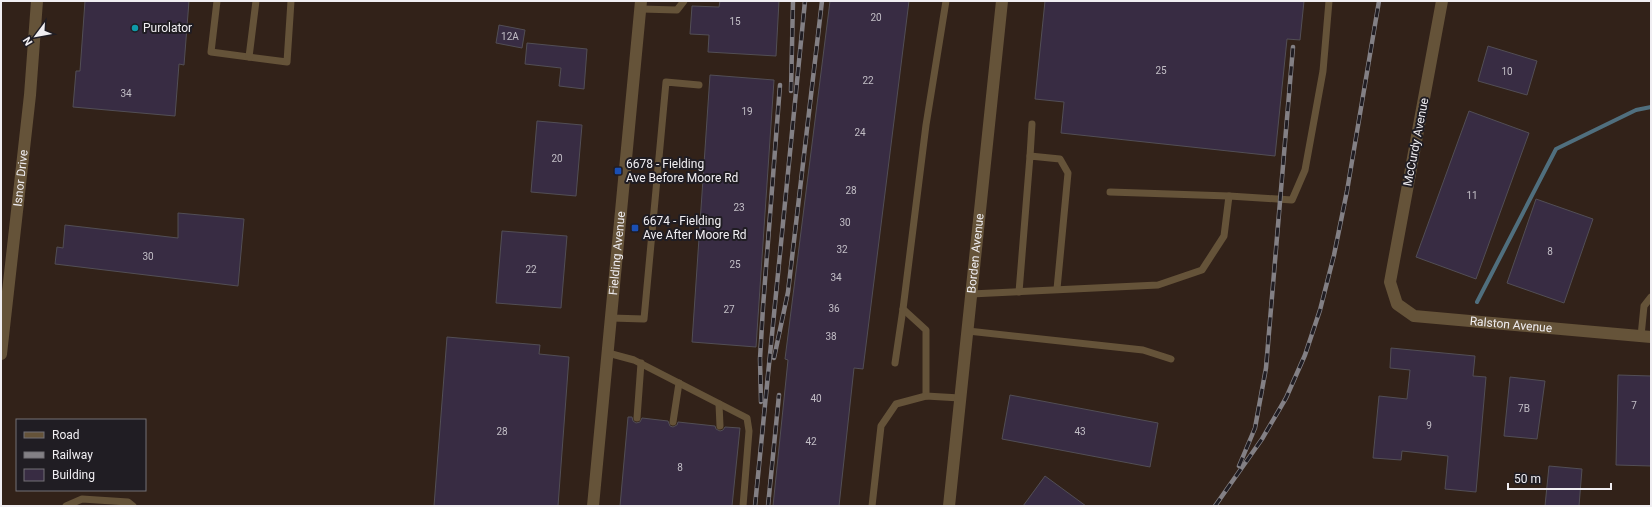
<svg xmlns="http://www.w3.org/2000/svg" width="1652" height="507" font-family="Roboto,sans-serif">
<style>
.industrial{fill:#322219;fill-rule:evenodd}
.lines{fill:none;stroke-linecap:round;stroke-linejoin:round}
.stream{stroke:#506f7e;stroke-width:4}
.building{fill:#382c43;stroke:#524e55}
.service{stroke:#655339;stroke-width:7}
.minor{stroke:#655339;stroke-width:12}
.tertiary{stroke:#655339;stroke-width:12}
.rail-casing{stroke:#838085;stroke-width:4.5}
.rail{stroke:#201d23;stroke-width:3;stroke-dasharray:9;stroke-linecap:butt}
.culture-dot{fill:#0f9aa8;stroke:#201d23;stroke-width:1.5}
.transit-dot{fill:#1a4fb4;stroke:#201d23;stroke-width:1.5}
.labels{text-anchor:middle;stroke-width:4;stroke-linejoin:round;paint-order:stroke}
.number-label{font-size:10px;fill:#c2bec6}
.poi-label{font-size:12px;fill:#f0eef2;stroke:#201d23;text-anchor:start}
.street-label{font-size:12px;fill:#f0eef2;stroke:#201d23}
</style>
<rect width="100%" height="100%" fill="#201d23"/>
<path class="industrial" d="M1,1H1651V506H1ZM17,420H145V490H17Z"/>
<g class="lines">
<polyline class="stream" points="1477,302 1556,149 1636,110 1651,107"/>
</g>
<g class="building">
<polygon points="85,1 189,1 184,65 179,64 175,116 73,107 76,71 80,71"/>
<polygon points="720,1 779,1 776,56 708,52 709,35 690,34 692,6 719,7"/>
<polygon points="830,1 909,1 863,369 854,368 839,506 773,506 788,360 785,359"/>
<polygon points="1045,1 1304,1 1300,40 1287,39 1275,156 1061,133 1064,102 1035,99"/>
<polygon points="499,25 525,30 522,48 496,43"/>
<polygon points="527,43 587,49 584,89 559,86 561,68 525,64"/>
<polygon points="1488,46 1537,61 1527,95 1478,81"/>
<polygon points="710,75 774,80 756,347 692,342"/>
<polygon points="1469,111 1529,133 1476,279 1416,257"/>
<polygon points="537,121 582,125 576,196 531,192"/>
<polygon points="1536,199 1593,219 1564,303 1507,283"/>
<polygon points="178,213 244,219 238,286 55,264 57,247 63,248 65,225 178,238"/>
<polygon points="502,231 567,236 561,308 496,303"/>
<polygon points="447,337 540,345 539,354 569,357 558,506 434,506"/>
<polygon points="1391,348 1475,356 1473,376 1486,377 1476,492 1445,489 1448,456 1402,451 1401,460 1373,458 1379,396 1407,399 1410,370 1390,368"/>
<polygon points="1618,375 1651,376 1651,466 1616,465"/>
<polygon points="1510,377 1545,381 1537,439 1504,436"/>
<polygon points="1010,395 1158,423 1150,467 1002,439"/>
<polygon points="628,417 632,417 633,421 636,423 640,422 642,418 668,421 670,426 673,427 677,425 678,422 715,426 716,429 720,431 723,430 725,427 740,428 732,506 620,506"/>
<polygon points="1549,466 1582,469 1579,506 1545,506"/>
<polygon points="1045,476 1086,506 1023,506"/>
</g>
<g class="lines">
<g class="service">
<polyline points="217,1 211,52 287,62 291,1"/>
<polyline points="641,9 677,10 684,1"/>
<polyline points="249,57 256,1"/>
<polyline points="1030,156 1032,124"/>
<polyline points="1110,192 1229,196"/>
<polyline points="1019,292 1030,156 1060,159 1068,173 1057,289"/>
<polyline points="971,294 1158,285 1202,270 1224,236 1229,196 1292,200 1305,170 1323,71 1329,1"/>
<polyline points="903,309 926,330 926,396"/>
<polyline points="611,318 644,319 666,82 699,85"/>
<polyline points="968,331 1143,350 1171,359"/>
<polyline points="1641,336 1644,306 1651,297"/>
<polyline points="608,353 634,360 747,418 749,431 743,506"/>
<polyline points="895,363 903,309 926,125 946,1"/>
<polyline points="719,404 720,426"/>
<polyline points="637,418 641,363"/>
<polyline points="673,422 679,383"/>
<polyline points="66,506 82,499 128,502 133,506"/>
<polyline points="872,506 881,426 896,404 926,396 960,398"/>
</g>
<g class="minor">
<path id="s1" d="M1442,1L1390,282L1397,304L1414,316L1651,337"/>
<path id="s2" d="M593,506L641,1"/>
<path id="s3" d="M949,506L1002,1"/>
</g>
<path class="tertiary" id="s4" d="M1,354L30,95L37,1"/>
<g class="rail-casing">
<g id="rail">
<polyline points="791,91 793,1"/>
<polyline points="774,358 788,292 822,1"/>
<polyline points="761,402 760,359 763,307 780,85"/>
<polyline points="1239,466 1255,428 1266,368 1293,47"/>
<polyline points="755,506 805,1"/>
<polyline points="768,506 779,395"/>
<polyline points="1215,506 1262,439 1286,398 1305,355 1320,310 1334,255 1347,191 1379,1"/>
</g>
</g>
<use href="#rail" class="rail"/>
</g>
<circle class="culture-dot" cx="135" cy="28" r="4"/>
<g class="transit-dot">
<rect x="614" y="167" width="8" height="8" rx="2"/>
<rect x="631" y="224" width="8" height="8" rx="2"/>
</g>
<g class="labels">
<g class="number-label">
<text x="876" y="21">20</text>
<text x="735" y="25">15</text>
<text x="510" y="40">12A</text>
<text x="1161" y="74">25</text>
<text x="1507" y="75">10</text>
<text x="868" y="84">22</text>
<text x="126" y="97">34</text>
<text x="747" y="115">19</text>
<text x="860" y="136">24</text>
<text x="557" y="162">20</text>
<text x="851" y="194">28</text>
<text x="1472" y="199">11</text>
<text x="739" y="211">23</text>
<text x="845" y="226">30</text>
<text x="842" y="253">32</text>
<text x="1550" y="255">8</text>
<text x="148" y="260">30</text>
<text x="735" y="268">25</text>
<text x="531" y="273">22</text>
<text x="836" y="281">34</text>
<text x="834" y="312">36</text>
<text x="729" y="313">27</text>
<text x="831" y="340">38</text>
<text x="816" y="402">40</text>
<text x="1634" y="409">7</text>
<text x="1524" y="412">7B</text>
<text x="1429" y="429">9</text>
<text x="502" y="435">28</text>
<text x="1080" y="435">43</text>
<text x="811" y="445">42</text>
<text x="680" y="471">8</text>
</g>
<g class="poi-label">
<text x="143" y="32">Purolator</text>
<text x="626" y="168">6678 - Fielding<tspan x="626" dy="14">Ave Before Moore Rd</tspan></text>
<text x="643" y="225">6674 - Fielding<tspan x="643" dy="14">Ave After Moore Rd</tspan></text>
</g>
<g class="street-label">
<text transform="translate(1416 142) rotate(-79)" y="4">McCurdy Avenue</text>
<text dy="4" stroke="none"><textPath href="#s4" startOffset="177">Isnor Drive</textPath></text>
<text dy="4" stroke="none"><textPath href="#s2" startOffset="254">Fielding Avenue</textPath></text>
<text dy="4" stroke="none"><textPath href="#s3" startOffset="254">Borden Avenue</textPath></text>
<text dy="4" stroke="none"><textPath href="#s1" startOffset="427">Ralston Avenue</textPath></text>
</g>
</g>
<rect width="1652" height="507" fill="none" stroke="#f0eef2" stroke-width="4"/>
<rect x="16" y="419" width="130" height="72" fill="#201d23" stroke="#737176"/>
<rect x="24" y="432" width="20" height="6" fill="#655339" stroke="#737176"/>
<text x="52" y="439" font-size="12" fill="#f0eef2">Road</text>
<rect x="24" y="452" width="20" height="6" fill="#838085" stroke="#737176"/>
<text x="52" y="459" font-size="12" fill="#f0eef2">Railway</text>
<rect x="24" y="469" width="20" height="12" fill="#382c43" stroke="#737176"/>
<text x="52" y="479" font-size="12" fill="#f0eef2">Building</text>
<g transform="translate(36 36) rotate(238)" stroke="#201d23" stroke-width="3" paint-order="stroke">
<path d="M0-3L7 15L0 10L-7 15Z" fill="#f0eef2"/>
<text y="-6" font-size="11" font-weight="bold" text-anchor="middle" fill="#f0eef2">N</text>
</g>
<path d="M1508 483v6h103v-6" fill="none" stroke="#f0eef2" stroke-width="2"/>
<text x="1514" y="483" font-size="12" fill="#f0eef2" stroke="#201d23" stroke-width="3" paint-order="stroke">50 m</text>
</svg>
